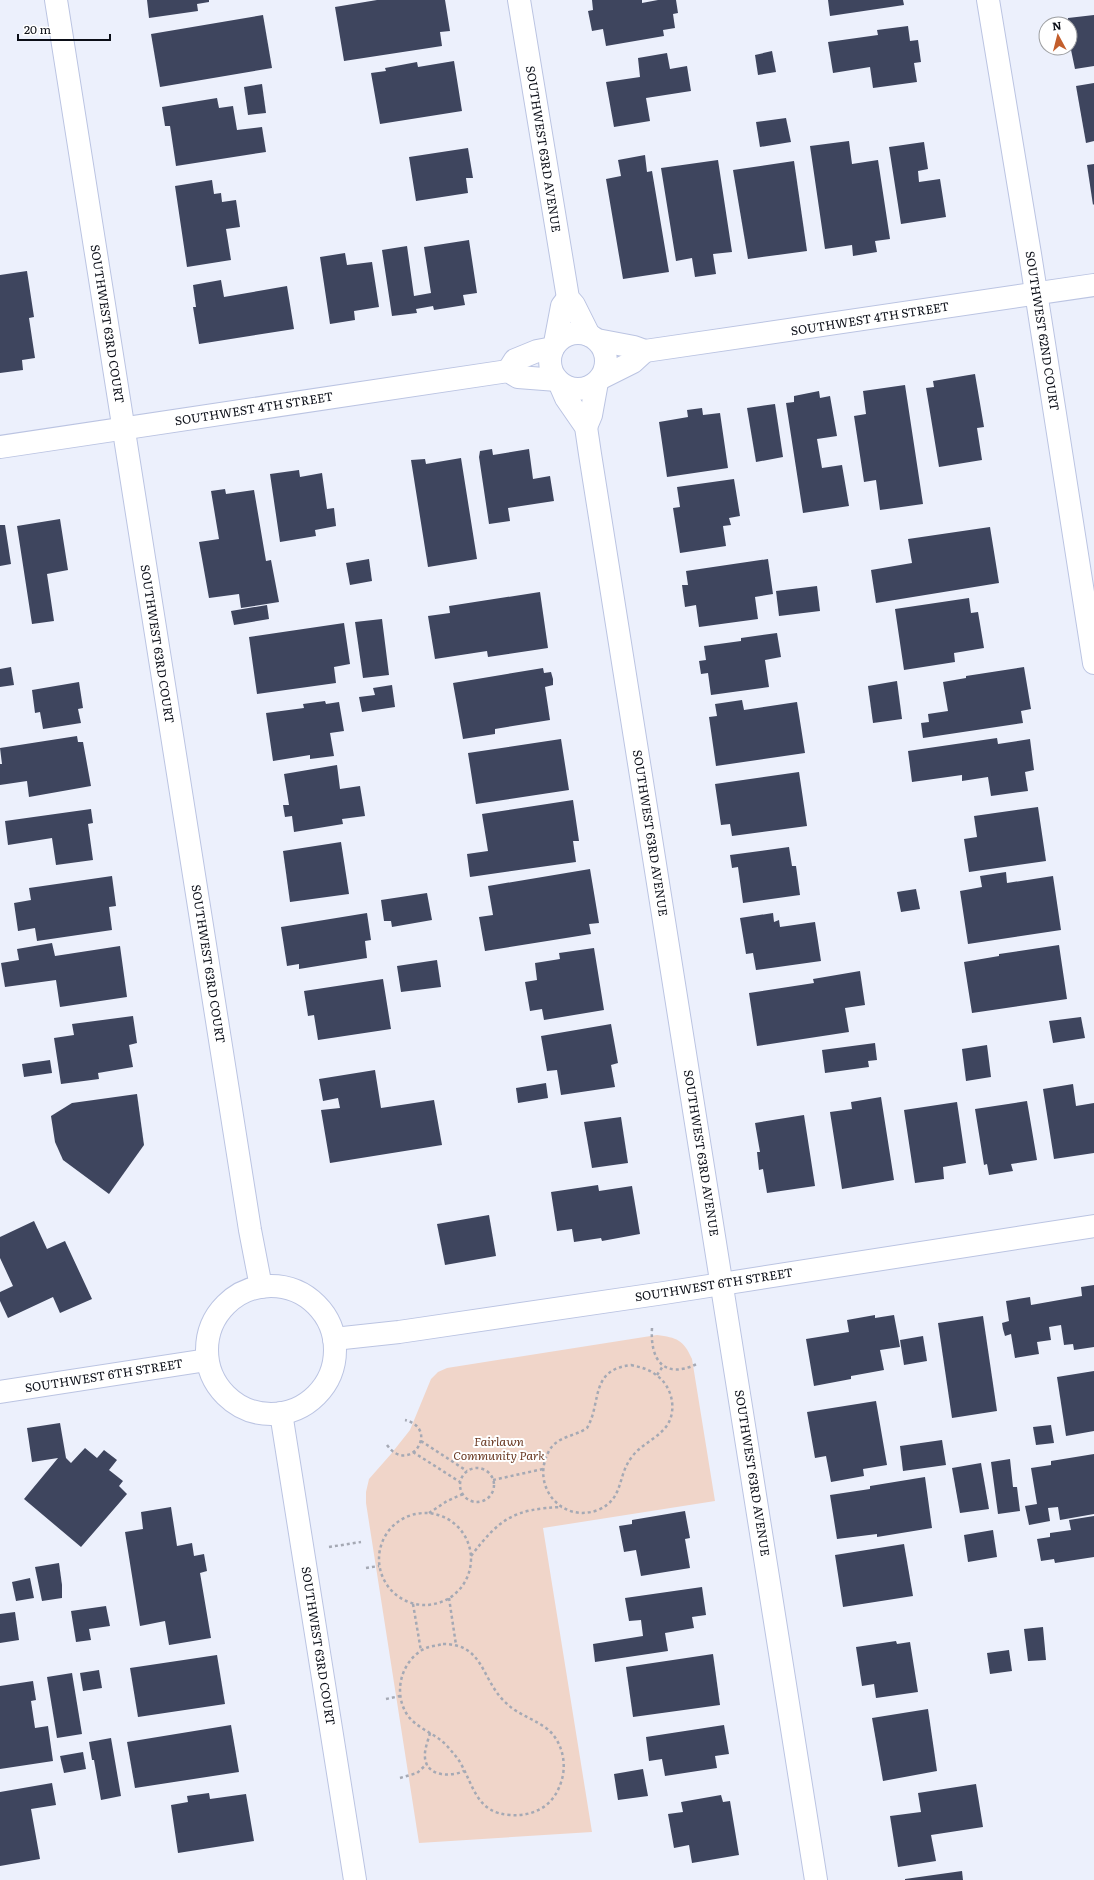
<svg xmlns="http://www.w3.org/2000/svg" width="1094" height="1880" font-family="Literata,serif">
<style>
.green{fill:#f0d5c9}
.building{fill:#3e455e}
.lines{fill:none;stroke-linecap:round;stroke-linejoin:round}
.street-casing{stroke:#bbc4e2;stroke-width:24}
.secondary-casing{stroke:#bbc4e2;stroke-width:24}
.path{stroke:#a5a9b4;stroke-width:2.5;stroke-dasharray:3 3;stroke-linecap:butt}
.street{stroke:#fff;stroke-width:22}
.secondary{stroke:#fff;stroke-width:22}
.labels{text-anchor:middle;stroke-width:4;stroke-linejoin:round;paint-order:stroke}
.street-label{font-size:12px;fill:#0b0e17;stroke:#fff}
.park-label{font-size:12px;font-style:italic;fill:#6b3b25;stroke:#fff}
</style>
<rect width="100%" height="100%" fill="#ecf0fc"/>
<path class="green" d="M657,1335C677,1338 683,1339 692,1359L715,1501L543,1528L592,1832L419,1843L366,1503V1492L369,1479L391,1454L410,1430L431,1379L438,1372L447,1368Z"/>
<g class="building">
<polygon points="147,0 209,0 209,2 197,4 198,11 149,18"/>
<polygon points="377,0 445,0 450,31 440,32 442,46 344,61 335,7"/>
<polygon points="592,0 642,0 642,3 658,0 676,0 678,13 673,14 675,28 663,30 664,36 606,46 603,29 592,31 588,11 593,10"/>
<polygon points="828,0 903,0 904,5 830,16"/>
<polygon points="263,15 272,68 160,87 151,34"/>
<polygon points="1094,15 1094,66 1075,69 1070,45 1070,24 1068,24 1068,18"/>
<polygon points="908,26 910,41 918,40 921,62 914,63 917,82 873,88 870,67 833,73 828,42 878,35 877,30"/>
<polygon points="772,51 776,72 758,75 755,55"/>
<polygon points="667,53 670,69 687,66 691,91 646,98 650,121 614,127 606,82 640,77 638,58"/>
<polygon points="454,61 462,111 380,124 371,73 386,71 385,68 417,62 418,67"/>
<polygon points="1094,83 1094,141 1086,143 1076,86"/>
<polygon points="262,84 266,113 248,115 244,87"/>
<polygon points="217,98 219,108 233,106 237,130 262,127 266,152 176,166 170,126 165,126 162,107"/>
<polygon points="786,118 791,142 760,147 756,122"/>
<polygon points="849,141 852,164 878,160 890,239 875,241 877,252 853,256 852,245 825,249 810,146"/>
<polygon points="924,142 928,169 918,171 919,182 940,179 946,217 901,224 889,147"/>
<polygon points="468,148 473,178 466,178 468,193 416,201 409,157"/>
<polygon points="645,155 647,172 652,171 669,272 623,279 606,179 621,176 618,160"/>
<polygon points="718,160 732,252 713,254 716,274 695,277 692,258 676,261 661,168"/>
<polygon points="794,161 807,251 748,259 733,170"/>
<polygon points="1094,164 1094,204 1093,205 1087,165"/>
<polygon points="212,180 214,194 221,193 222,202 236,200 240,227 226,229 231,260 187,267 175,186"/>
<polygon points="469,240 477,293 463,295 465,305 434,310 433,306 416,309 417,313 392,316 382,250 407,246 414,296 431,293 424,247"/>
<polygon points="345,253 347,265 372,262 379,307 354,311 355,320 330,324 320,257"/>
<polygon points="27,271 34,317 29,318 35,358 22,360 23,370 0,373 0,275"/>
<polygon points="221,280 224,297 287,286 294,329 199,344 193,307 196,307 193,285"/>
<polygon points="975,374 984,427 977,428 982,460 939,467 926,388 934,387 933,381"/>
<polygon points="905,385 923,504 880,510 876,480 864,482 854,416 866,414 863,391"/>
<polygon points="819,391 820,398 830,396 837,436 817,439 822,468 842,465 849,506 803,513 786,403 794,402 794,396"/>
<polygon points="775,404 783,457 756,462 747,408"/>
<polygon points="702,408 703,415 720,413 728,468 667,477 659,422 688,417 687,410"/>
<polygon points="492,449 493,455 529,449 533,479 550,476 554,501 508,508 510,521 489,524 479,457 480,451"/>
<polygon points="461,458 477,559 428,567 411,460 425,459 426,464"/>
<polygon points="299,470 300,477 322,473 327,509 334,508 336,526 315,530 316,536 280,542 270,474"/>
<polygon points="734,479 740,516 729,518 731,525 723,526 726,546 680,553 673,508 680,507 677,487"/>
<polygon points="225,489 226,494 254,490 266,561 271,560 279,602 241,608 239,594 209,598 199,542 219,539 211,491"/>
<polygon points="60,519 68,570 47,574 54,621 32,624 17,526"/>
<polygon points="0,525 5,525 11,564 0,566"/>
<polygon points="990,527 999,583 876,603 871,570 912,563 908,539"/>
<polygon points="369,559 372,581 350,585 346,563"/>
<polygon points="768,559 773,594 755,597 758,619 699,627 696,605 685,607 682,585 688,585 686,571"/>
<polygon points="817,586 820,611 779,616 776,591"/>
<polygon points="540,592 548,648 488,657 487,651 435,659 428,616 450,613 449,606"/>
<polygon points="969,598 971,613 978,612 984,648 954,653 955,662 904,670 895,609"/>
<polygon points="267,605 269,619 234,625 231,611"/>
<polygon points="382,619 389,675 363,678 355,622"/>
<polygon points="344,623 350,664 334,667 336,683 257,694 249,637"/>
<polygon points="777,633 781,657 765,660 769,687 711,695 708,673 701,674 699,661 706,660 704,646 741,641 741,638"/>
<polygon points="11,667 14,685 0,687 0,669"/>
<polygon points="1024,667 1031,709 1021,711 1023,723 923,738 921,723 929,722 928,714 948,711 943,682 966,678 966,676"/>
<polygon points="543,668 544,673 551,672 553,679 553,685 545,687 550,720 495,729 495,734 463,739 453,683"/>
<polygon points="897,681 902,719 873,723 868,686"/>
<polygon points="79,682 83,708 78,709 81,723 43,729 40,712 35,713 32,690"/>
<polygon points="392,685 395,707 362,712 359,697 375,695 373,688"/>
<polygon points="742,700 744,710 797,702 805,753 716,766 709,717 717,716 715,704"/>
<polygon points="325,701 326,704 339,702 344,731 330,733 334,756 310,759 310,755 273,761 266,713 304,708 303,704"/>
<polygon points="77,736 78,742 83,742 91,786 29,797 27,781 0,785 0,764 2,764 0,748"/>
<polygon points="997,738 998,744 1030,739 1034,770 1025,772 1028,791 991,796 988,777 962,781 962,775 912,782 908,751"/>
<polygon points="561,739 569,790 476,804 468,753"/>
<polygon points="337,765 340,789 360,786 365,816 342,819 343,824 294,832 292,816 285,817 283,805 289,805 284,774"/>
<polygon points="799,772 807,826 732,836 730,824 721,825 715,784"/>
<polygon points="573,800 579,841 573,841 576,862 470,877 467,854 488,851 482,814"/>
<polygon points="1038,807 1046,861 969,872 964,839 977,837 974,816"/>
<polygon points="91,809 93,823 88,824 93,860 56,865 52,838 8,845 5,821"/>
<polygon points="341,842 349,894 290,902 283,851"/>
<polygon points="789,847 792,866 796,866 800,895 743,903 738,867 732,868 730,855"/>
<polygon points="590,869 599,923 589,924 591,934 485,951 479,917 493,915 488,886"/>
<polygon points="1006,872 1007,883 1053,876 1061,930 968,944 960,891 982,887 980,876"/>
<polygon points="112,876 116,906 109,907 112,930 37,941 35,928 18,931 14,903 31,900 29,888"/>
<polygon points="916,889 920,909 901,912 897,892"/>
<polygon points="427,893 432,920 392,927 391,921 384,921 381,900"/>
<polygon points="367,913 371,940 365,941 367,958 299,969 299,964 287,966 281,927"/>
<polygon points="773,913 774,922 779,920 780,927 815,922 821,961 756,970 753,953 746,954 740,918"/>
<polygon points="52,943 55,956 120,946 127,997 60,1007 56,980 5,987 1,963 19,960 17,949"/>
<polygon points="1059,945 1067,999 972,1013 964,962 999,956 999,954"/>
<polygon points="594,948 604,1010 544,1020 542,1009 530,1011 525,982 537,980 535,963 560,959 559,953"/>
<polygon points="437,960 441,987 401,992 397,966"/>
<polygon points="860,971 865,1005 845,1008 849,1032 757,1046 749,993 814,983 813,979"/>
<polygon points="383,979 391,1029 318,1040 314,1015 308,1016 304,991"/>
<polygon points="133,1016 137,1043 129,1045 133,1067 98,1073 99,1079 61,1084 54,1038 74,1035 72,1024"/>
<polygon points="1081,1017 1085,1038 1053,1043 1049,1021"/>
<polygon points="611,1024 618,1063 611,1065 615,1087 561,1095 557,1070 547,1071 541,1036"/>
<polygon points="875,1043 877,1060 868,1061 869,1067 825,1073 822,1050"/>
<polygon points="987,1045 991,1077 966,1081 962,1049"/>
<polygon points="50,1060 52,1073 24,1077 22,1064"/>
<polygon points="375,1070 381,1108 434,1100 442,1145 330,1163 321,1110 340,1108 338,1098 323,1101 319,1079"/>
<polygon points="546,1083 548,1098 518,1103 516,1088"/>
<polygon points="1073,1084 1076,1106 1094,1103 1094,1153 1054,1159 1043,1089"/>
<polygon points="137,1094 144,1145 109,1194 63,1160 55,1142 51,1116 72,1103"/>
<polygon points="881,1097 894,1180 842,1189 830,1112 852,1109 851,1102"/>
<polygon points="1027,1101 1037,1160 1011,1164 1013,1171 989,1175 987,1164 984,1165 975,1109"/>
<polygon points="957,1102 966,1163 943,1167 944,1179 915,1183 904,1110"/>
<polygon points="804,1115 815,1186 767,1193 763,1169 759,1170 757,1152 760,1152 755,1123"/>
<polygon points="621,1117 628,1163 592,1168 584,1122"/>
<polygon points="598,1185 599,1191 632,1186 640,1234 602,1241 601,1238 574,1242 572,1229 557,1231 551,1192"/>
<polygon points="489,1215 496,1256 445,1265 437,1224"/>
<polygon points="34,1221 47,1249 65,1241 92,1299 60,1313 53,1297 8,1318 0,1301 0,1292 13,1286 0,1258 0,1237"/>
<polygon points="1094,1285 1094,1347 1074,1350 1073,1344 1064,1345 1061,1325 1049,1327 1051,1340 1037,1342 1039,1354 1015,1358 1011,1334 1005,1336 1003,1329 1002,1323 1009,1321 1006,1301 1030,1297 1031,1305 1082,1296 1081,1287"/>
<polygon points="875,1315 875,1318 894,1315 900,1347 880,1350 884,1370 851,1376 851,1379 814,1386 806,1339 849,1332 847,1320"/>
<polygon points="983,1316 997,1411 952,1418 938,1323"/>
<polygon points="923,1336 927,1361 904,1365 900,1340"/>
<polygon points="1094,1371 1094,1431 1066,1436 1057,1377"/>
<polygon points="876,1401 887,1465 863,1469 864,1476 831,1482 826,1456 815,1458 807,1412"/>
<polygon points="60,1423 66,1458 71,1463 85,1448 97,1458 104,1450 117,1460 109,1470 123,1481 119,1486 127,1494 81,1547 24,1499 58,1458 32,1462 27,1428"/>
<polygon points="1051,1425 1054,1443 1036,1445 1033,1427"/>
<polygon points="942,1440 946,1465 903,1471 900,1446"/>
<polygon points="1094,1454 1094,1514 1060,1520 1058,1507 1048,1508 1050,1521 1029,1525 1025,1506 1037,1504 1031,1468 1051,1465 1051,1461"/>
<polygon points="1010,1459 1013,1487 1017,1487 1020,1511 998,1514 991,1462"/>
<polygon points="981,1463 989,1509 960,1513 952,1468"/>
<polygon points="925,1477 932,1528 877,1537 877,1534 837,1539 830,1495 870,1489 870,1486"/>
<polygon points="171,1507 177,1546 192,1543 194,1556 204,1554 207,1571 200,1573 211,1638 169,1645 165,1621 140,1626 125,1532 143,1529 141,1512"/>
<polygon points="685,1511 690,1538 685,1539 690,1568 641,1576 636,1550 624,1552 619,1526 632,1524 632,1520"/>
<polygon points="1094,1516 1094,1557 1055,1563 1054,1559 1041,1561 1037,1539 1050,1537 1050,1533 1071,1530 1069,1520"/>
<polygon points="993,1530 997,1557 968,1562 964,1535"/>
<polygon points="904,1544 913,1596 843,1607 835,1555"/>
<polygon points="59,1563 62,1585 62,1598 42,1601 35,1567"/>
<polygon points="30,1578 34,1598 16,1601 12,1582"/>
<polygon points="702,1587 706,1615 692,1617 694,1628 665,1633 668,1651 595,1662 593,1644 643,1636 641,1620 629,1621 625,1598"/>
<polygon points="106,1606 110,1626 89,1629 91,1640 76,1642 71,1611"/>
<polygon points="15,1612 19,1640 0,1643 0,1614"/>
<polygon points="1043,1627 1046,1660 1028,1661 1024,1629"/>
<polygon points="896,1641 897,1644 910,1642 918,1692 876,1698 874,1684 862,1686 856,1647"/>
<polygon points="1009,1650 1012,1671 990,1674 987,1653"/>
<polygon points="713,1654 720,1705 633,1717 626,1667"/>
<polygon points="217,1655 225,1704 138,1717 130,1668"/>
<polygon points="99,1670 102,1688 83,1691 80,1673"/>
<polygon points="72,1673 82,1734 57,1738 47,1677"/>
<polygon points="33,1681 36,1700 31,1701 35,1728 48,1726 53,1761 0,1769 0,1686"/>
<polygon points="928,1709 937,1771 883,1781 872,1718"/>
<polygon points="231,1725 239,1772 135,1788 127,1742"/>
<polygon points="724,1725 729,1754 715,1756 717,1768 665,1776 662,1759 649,1761 646,1737"/>
<polygon points="111,1738 121,1796 101,1800 94,1760 92,1760 89,1742"/>
<polygon points="83,1752 86,1769 64,1773 60,1756"/>
<polygon points="643,1769 648,1796 618,1800 614,1774"/>
<polygon points="52,1783 56,1805 31,1809 40,1859 0,1866 0,1792"/>
<polygon points="976,1784 983,1827 931,1835 936,1861 898,1867 890,1816 921,1812 918,1793"/>
<polygon points="209,1793 210,1799 246,1794 254,1841 178,1853 171,1805 188,1802 187,1796"/>
<polygon points="721,1795 723,1802 730,1801 739,1855 692,1863 689,1845 674,1848 668,1814 683,1812 681,1802"/>
<polygon points="962,1871 963,1880 905,1880 905,1879"/>
</g>
<g class="lines">
<g class="street-casing">
<g id="street">
<polyline points="56,0 250,1230 261,1287"/>
<polyline points="519,0 568,298 574,305 589,335"/>
<polyline points="988,0 1030,254 1094,663"/>
<polyline points="555,343 562,306 568,298"/>
<polyline points="559,382 566,398 586,427 590,454 816,1880"/>
<polyline points="586,427 591,415 597,382"/>
<circle cx="271" cy="1350" r="64"/>
<polyline points="334,1339 399,1332 664,1293 1094,1226"/>
<polyline points="0,1392 207,1360"/>
<polyline points="281,1413 355,1880"/>
</g>
</g>
<g class="secondary-casing">
<g id="secondary">
<circle cx="578" cy="361" r="28"/>
<polyline points="597,340 634,347 645,351 1094,285"/>
<polyline points="508,371 515,360 537,351 553,348"/>
<polyline points="601,378 633,362 645,351"/>
<polyline points="0,447 508,371 518,377 557,380"/>
</g>
</g>
<g class="path">
<path d="M652,1328C650,1359 663,1380 697,1364"/>
<path d="M631,1365C640,1367 649,1369 656,1375C673,1386 678,1413 665,1428C655,1440 640,1445 631,1458C617,1477 624,1499 598,1510C561,1524 530,1485 549,1451C557,1436 574,1437 587,1428C602,1403 589,1370 631,1365Z"/>
<polyline points="657,1375 663,1366"/>
<polyline points="421,1441 467,1471"/>
<path d="M387,1445C409,1476 441,1429 405,1420"/>
<polyline points="413,1452 460,1482"/>
<circle cx="477" cy="1485" r="17"/>
<polyline points="493,1480 543,1469"/>
<circle cx="425" cy="1559" r="46"/>
<polyline points="429,1513 447,1501 463,1494"/>
<polyline points="329,1547 361,1542"/>
<path d="M471,1556C500,1518 514,1509 562,1507"/>
<polyline points="366,1568 379,1566"/>
<polyline points="449,1598 456,1645"/>
<polyline points="413,1604 421,1651"/>
<path d="M443,1644C483,1644 481,1677 503,1700C517,1715 531,1717 546,1728C561,1739 567,1761 562,1779C559,1791 552,1802 542,1808C532,1814 521,1816 510,1815C477,1813 474,1787 461,1764C458,1758 453,1753 448,1747C437,1734 419,1730 408,1716C393,1694 400,1664 422,1650C428,1646 436,1646 443,1644Z"/>
<polyline points="386,1699 400,1696"/>
<path d="M430,1733C428,1741 424,1750 425,1758C427,1777 451,1777 464,1771"/>
<polyline points="400,1778 417,1773 427,1764"/>
</g>
<use href="#street" class="street"/>
<use href="#secondary" class="secondary"/>
</g>
<g class="labels">
<g class="street-label">
<text transform="translate(543 149) rotate(81)" y="4">SOUTHWEST 63RD AVENUE</text>
<text transform="translate(870 319) rotate(-9)" y="4">SOUTHWEST 4TH STREET</text>
<text transform="translate(107 324) rotate(81)" y="4">SOUTHWEST 63RD COURT</text>
<text transform="translate(1042 331) rotate(81)" y="4">SOUTHWEST 62ND COURT</text>
<text transform="translate(254 409) rotate(-9)" y="4">SOUTHWEST 4TH STREET</text>
<text transform="translate(157 644) rotate(81)" y="4">SOUTHWEST 63RD COURT</text>
<text transform="translate(650 833) rotate(81)" y="4">SOUTHWEST 63RD AVENUE</text>
<text transform="translate(208 964) rotate(81)" y="4">SOUTHWEST 63RD COURT</text>
<text transform="translate(701 1153) rotate(81)" y="4">SOUTHWEST 63RD AVENUE</text>
<text transform="translate(714 1285) rotate(-9)" y="4">SOUTHWEST 6TH STREET</text>
<text transform="translate(104 1376) rotate(-9)" y="4">SOUTHWEST 6TH STREET</text>
<text transform="translate(752 1473) rotate(81)" y="4">SOUTHWEST 63RD AVENUE</text>
<text transform="translate(318 1646) rotate(81)" y="4">SOUTHWEST 63RD COURT</text>
</g>
<g class="park-label">
<text x="499" y="1446">Fairlawn<tspan x="499" dy="14">Community Park</tspan></text>
</g>
</g>
<g transform="translate(1058 36) rotate(353)"><circle r="19" fill="#ffffff" stroke="#9d9fa2"/>
<path d="M0-3L7 15L0 10L-7 15Z" fill="#c35e2c"/>
<text y="-6" font-size="11" font-weight="bold" text-anchor="middle" fill="#0b0e17">N</text>
</g>
<path d="M18 34v6h92v-6" fill="none" stroke="#0b0e17" stroke-width="2"/>
<text x="24" y="34" font-size="12" fill="#0b0e17" stroke="#ffffff" stroke-width="3" paint-order="stroke">20 m</text>
</svg>
